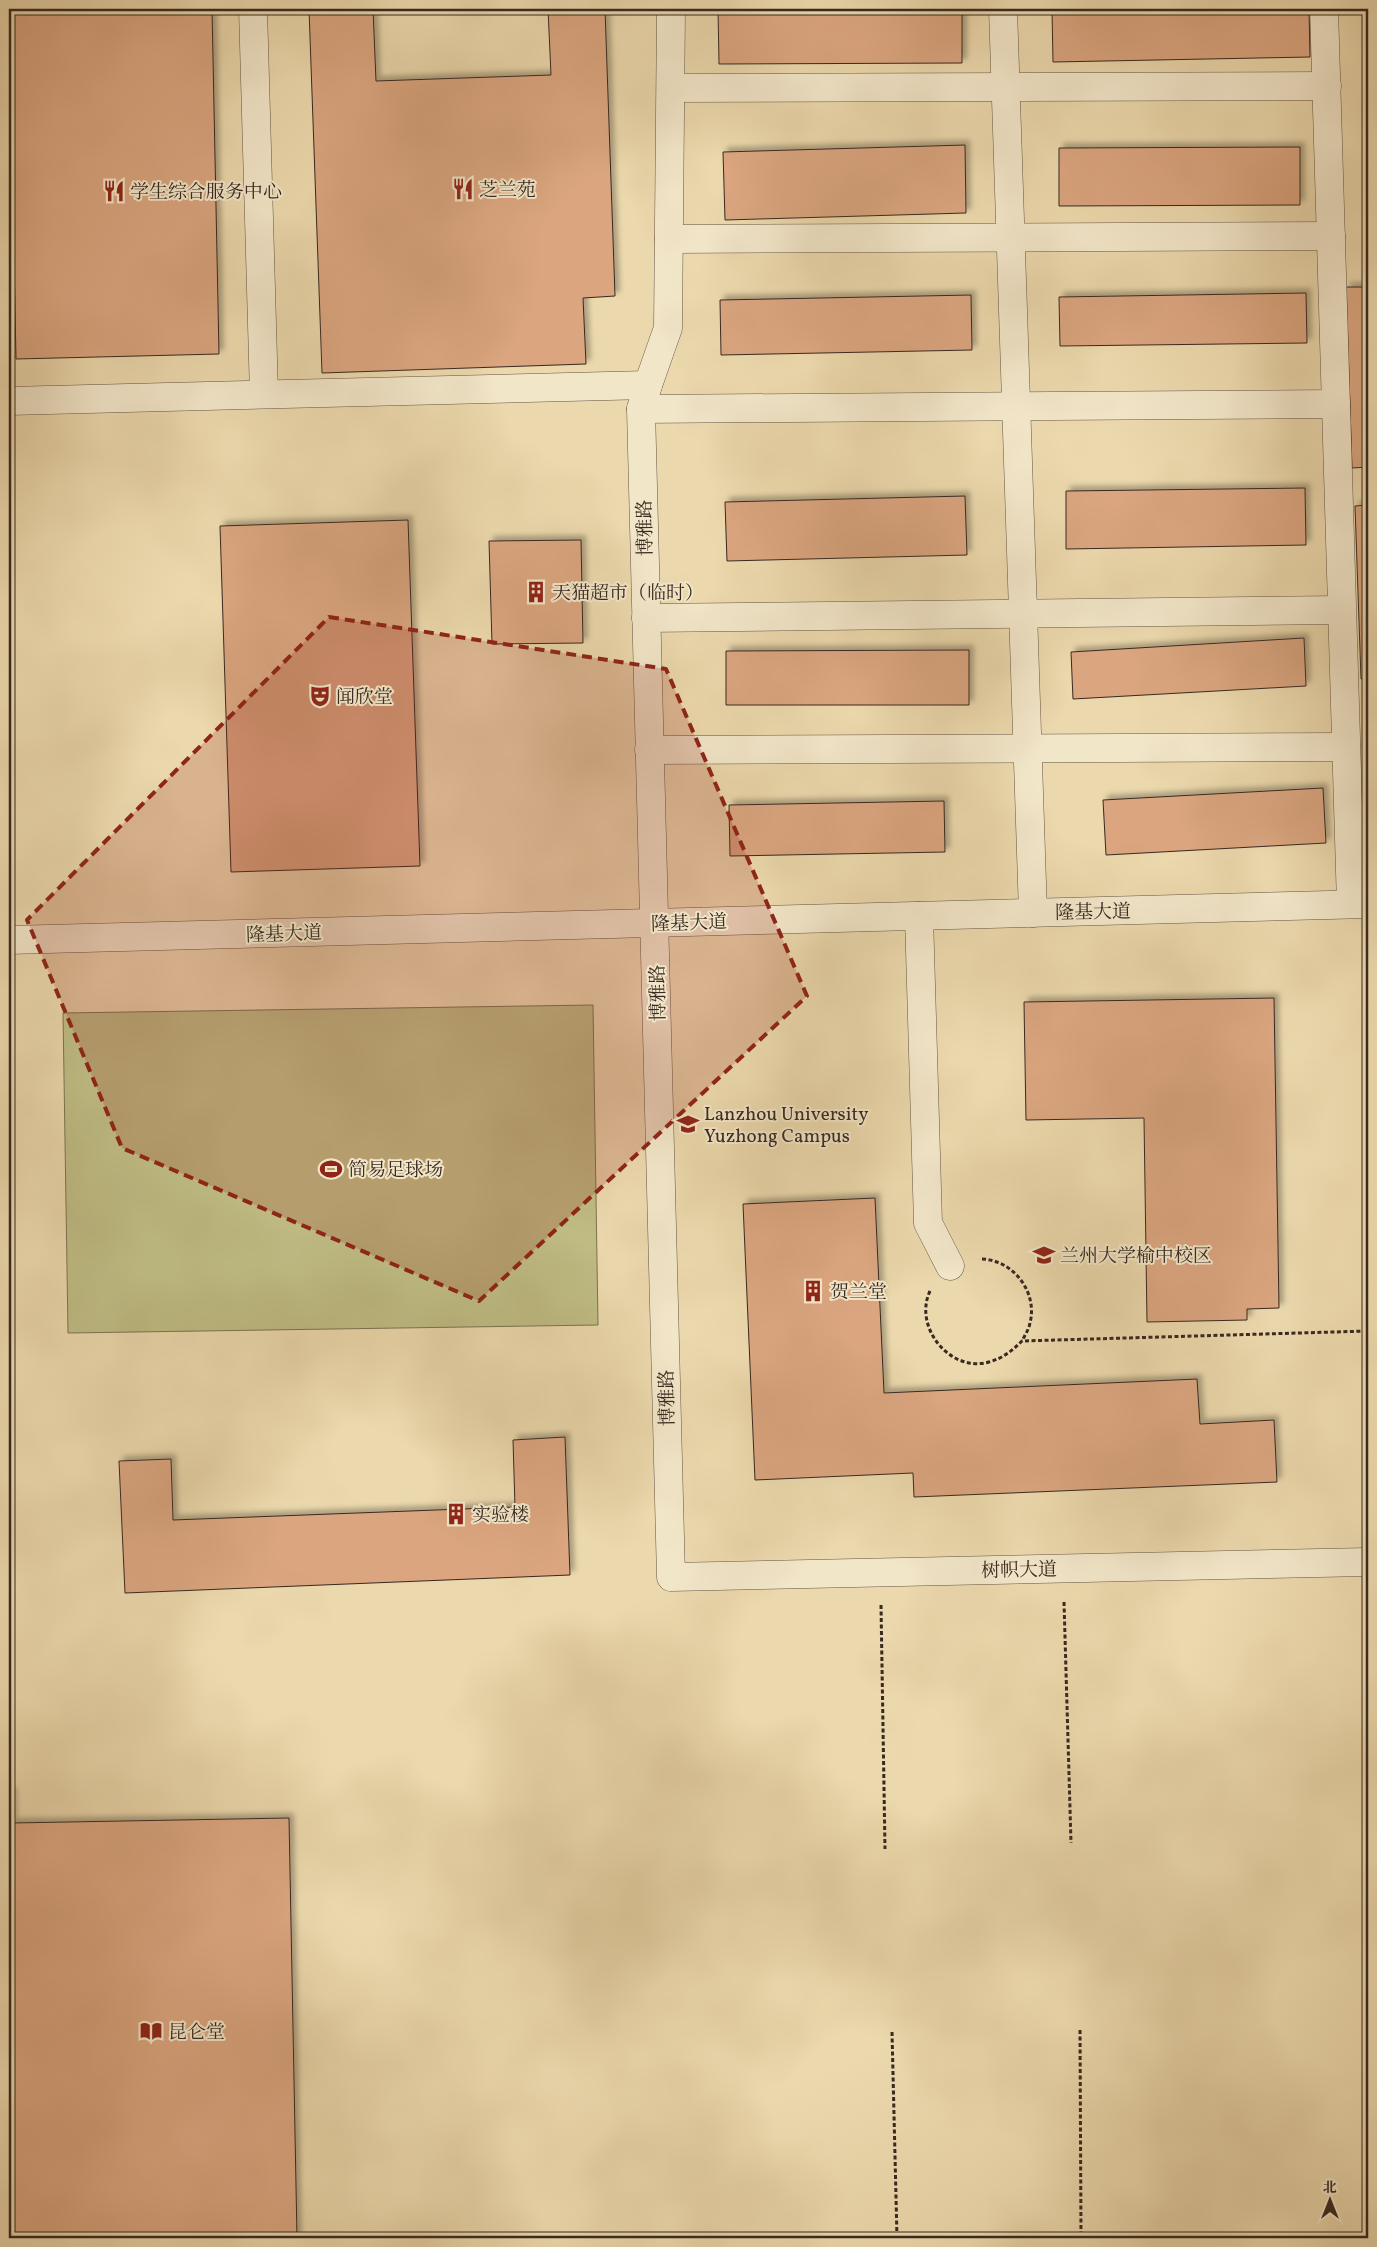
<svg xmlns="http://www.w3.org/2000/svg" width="1377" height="2247" font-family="Vollkorn,'Noto Serif SC',serif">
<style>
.green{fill:#bfbc84;stroke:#7c7252}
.building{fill:#daa57f;stroke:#382921;filter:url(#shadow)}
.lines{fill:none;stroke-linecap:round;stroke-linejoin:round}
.minor-casing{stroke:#655544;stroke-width:29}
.path{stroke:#382921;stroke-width:3;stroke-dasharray:4 2.5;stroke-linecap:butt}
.minor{stroke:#f2e6c9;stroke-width:28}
.marked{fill:#8f2418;fill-opacity:0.2;stroke:#8f2418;stroke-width:4;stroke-dasharray:10 6;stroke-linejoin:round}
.labels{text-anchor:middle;stroke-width:4;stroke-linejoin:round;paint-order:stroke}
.poi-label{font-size:19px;fill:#382921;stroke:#f2e6c9;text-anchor:start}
.street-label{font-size:19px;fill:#382921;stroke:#f2e6c9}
</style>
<defs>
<filter id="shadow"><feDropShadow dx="4.5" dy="-4.5" stdDeviation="2.5" flood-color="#0004"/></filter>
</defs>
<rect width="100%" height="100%" fill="#ebd8ac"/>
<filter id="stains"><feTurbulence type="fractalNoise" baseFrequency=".004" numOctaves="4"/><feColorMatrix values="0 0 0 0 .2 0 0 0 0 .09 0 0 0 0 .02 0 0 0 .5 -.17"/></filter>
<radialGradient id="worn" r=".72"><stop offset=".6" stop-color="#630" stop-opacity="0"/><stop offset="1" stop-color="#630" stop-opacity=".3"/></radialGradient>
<polygon class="green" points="593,1005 598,1325 68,1333 63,1013"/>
<g class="building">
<polygon points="9,9 212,9 219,354 16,359"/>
<polygon points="309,9 373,9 376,81 551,75 548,9 605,9 615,296 583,298 586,364 322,373"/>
<polygon points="718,9 962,9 962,63 719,64"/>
<polygon points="1052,9 1309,9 1310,57 1053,62"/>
<polygon points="965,145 966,213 725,220 723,152"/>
<polygon points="1300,147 1300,205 1059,206 1059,148"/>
<polygon points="1346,287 1368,287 1368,467 1352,468"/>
<polygon points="1306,293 1307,343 1060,346 1059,297"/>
<polygon points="971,295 972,350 721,355 720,300"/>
<polygon points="1305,488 1306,545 1066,549 1066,491"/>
<polygon points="965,496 967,555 727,561 725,502"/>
<polygon points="1368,505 1368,679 1361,679 1355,506"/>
<polygon points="408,520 420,866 231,872 220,526"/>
<polygon points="581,540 583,643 492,644 489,541"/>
<polygon points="1304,638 1306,686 1073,699 1071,652"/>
<polygon points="969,650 969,705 726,705 726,651"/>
<polygon points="1323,788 1326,843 1106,855 1103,800"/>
<polygon points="944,801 945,852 730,856 729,805"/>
<polygon points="1274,998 1279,1308 1247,1309 1247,1320 1147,1322 1144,1118 1026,1120 1024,1002"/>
<polygon points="875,1198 884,1393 1197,1379 1200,1424 1274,1420 1277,1482 914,1497 913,1473 755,1480 743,1204"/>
<polygon points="565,1437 570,1575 125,1593 119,1461 171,1459 173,1520 515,1507 513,1440"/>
<polygon points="9,1792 12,1792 12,1823 289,1818 297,2238 9,2238"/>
</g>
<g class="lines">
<g class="minor-casing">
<g id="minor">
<polyline points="253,9 264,394"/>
<polyline points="1003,9 1033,913"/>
<polyline points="1324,9 1351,904"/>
<polyline points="671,88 1327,86"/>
<polyline points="669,239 1331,236"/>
<polyline points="648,385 668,328 671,9"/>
<polyline points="9,401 648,385 641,409 671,1577 1368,1562"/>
<polyline points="641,409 1336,404"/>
<polyline points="646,618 1341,610"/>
<polyline points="649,750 1346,747"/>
<polyline points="919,916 928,1223 950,1266"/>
<polyline points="9,940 1368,904"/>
</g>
</g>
<g class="path">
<path d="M982,1259C1013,1260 1038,1292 1030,1323C1029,1329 1025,1335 1022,1341"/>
<path d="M930,1291C913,1327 950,1373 989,1362C1003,1358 1012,1351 1022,1341L1368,1331"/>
<polyline points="1064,1602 1071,1843"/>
<polyline points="881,1605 885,1849"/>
<polyline points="1080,2030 1081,2238"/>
<polyline points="892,2032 897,2238"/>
</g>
<use href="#minor" class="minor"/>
</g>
<path class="marked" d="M329,617L666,669L807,996L479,1301L122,1148L27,920Z"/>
<defs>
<g id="restaurant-bare" transform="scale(1.725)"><path d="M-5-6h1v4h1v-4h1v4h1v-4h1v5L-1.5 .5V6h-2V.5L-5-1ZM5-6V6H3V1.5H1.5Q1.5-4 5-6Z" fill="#8f2418" stroke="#f2e6c9" stroke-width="2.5" paint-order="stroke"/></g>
<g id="building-bare" transform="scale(1.725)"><path d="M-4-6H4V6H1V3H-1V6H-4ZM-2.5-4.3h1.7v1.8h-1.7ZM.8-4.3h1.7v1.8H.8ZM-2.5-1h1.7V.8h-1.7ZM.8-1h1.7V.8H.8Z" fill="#8f2418" stroke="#f2e6c9" stroke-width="2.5" paint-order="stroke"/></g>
<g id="theatre-bare" transform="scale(1.725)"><path d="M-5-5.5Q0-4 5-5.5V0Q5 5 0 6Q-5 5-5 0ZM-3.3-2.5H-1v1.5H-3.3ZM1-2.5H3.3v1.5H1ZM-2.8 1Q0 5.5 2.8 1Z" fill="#8f2418" stroke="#f2e6c9" stroke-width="2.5" paint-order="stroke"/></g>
<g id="university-bare" transform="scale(1.725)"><path d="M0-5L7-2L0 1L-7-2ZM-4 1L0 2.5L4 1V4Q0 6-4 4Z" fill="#8f2418" stroke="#f2e6c9" stroke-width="2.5" paint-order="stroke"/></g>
<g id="stadium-bare" transform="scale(1.725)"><path d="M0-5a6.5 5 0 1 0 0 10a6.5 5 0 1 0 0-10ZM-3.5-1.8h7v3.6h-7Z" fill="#8f2418" stroke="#f2e6c9" stroke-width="2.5" paint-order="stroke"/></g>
<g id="school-bare" transform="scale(1.725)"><path d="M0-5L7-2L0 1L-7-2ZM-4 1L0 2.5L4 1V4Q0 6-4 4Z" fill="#8f2418" stroke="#f2e6c9" stroke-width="2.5" paint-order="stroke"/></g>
<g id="library-bare" transform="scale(1.725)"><path d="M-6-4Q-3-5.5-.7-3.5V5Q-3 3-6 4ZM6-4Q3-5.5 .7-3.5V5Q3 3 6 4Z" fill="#8f2418" stroke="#f2e6c9" stroke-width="2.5" paint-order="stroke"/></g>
</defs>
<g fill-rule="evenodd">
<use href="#restaurant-bare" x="463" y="189"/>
<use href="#restaurant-bare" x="114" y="191"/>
<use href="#building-bare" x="536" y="592"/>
<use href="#theatre-bare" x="320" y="696"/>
<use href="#university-bare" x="688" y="1124"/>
<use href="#stadium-bare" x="331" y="1169"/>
<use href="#school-bare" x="1044" y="1255"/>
<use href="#building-bare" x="813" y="1291"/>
<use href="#building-bare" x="456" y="1514"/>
<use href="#library-bare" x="151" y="2031"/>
</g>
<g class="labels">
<g class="poi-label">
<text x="479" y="196">芝兰苑</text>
<text x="130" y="198">学生综合服务中心</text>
<text x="552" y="599">天猫超市（临时）</text>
<text x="336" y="703">闻欣堂</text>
<text x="704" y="1120">Lanzhou University<tspan x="704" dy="22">Yuzhong Campus</tspan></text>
<text x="348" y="1176">简易足球场</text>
<text x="1060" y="1262">兰州大学榆中校区</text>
<text x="830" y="1298">贺兰堂</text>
<text x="472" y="1521">实验楼</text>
<text x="168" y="2038">昆仑堂</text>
</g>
<g class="street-label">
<text transform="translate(644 528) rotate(-91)" y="7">博雅路</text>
<text transform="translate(1093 911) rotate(-1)" y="7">隆基大道</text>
<text transform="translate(689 922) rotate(-2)" y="7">隆基大道</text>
<text transform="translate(284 933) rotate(-2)" y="7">隆基大道</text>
<text transform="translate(657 993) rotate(-91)" y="7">博雅路</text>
<text transform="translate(666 1398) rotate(-91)" y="7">博雅路</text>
<text transform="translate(1019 1569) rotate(-1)" y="7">树帜大道</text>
</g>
</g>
<rect width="1377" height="2247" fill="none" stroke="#ebd8ac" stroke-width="30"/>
<rect x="10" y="10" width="1357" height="2227" fill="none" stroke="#382921" stroke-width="2.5"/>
<rect x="15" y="15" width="1347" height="2217" fill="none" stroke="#382921"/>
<g transform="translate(1330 2200)" stroke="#f2e6c9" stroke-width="4" paint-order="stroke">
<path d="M0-4L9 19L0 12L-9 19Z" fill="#382921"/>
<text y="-8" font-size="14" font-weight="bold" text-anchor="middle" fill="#382921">北</text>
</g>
<rect width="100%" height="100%" filter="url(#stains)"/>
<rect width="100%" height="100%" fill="url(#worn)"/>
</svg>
